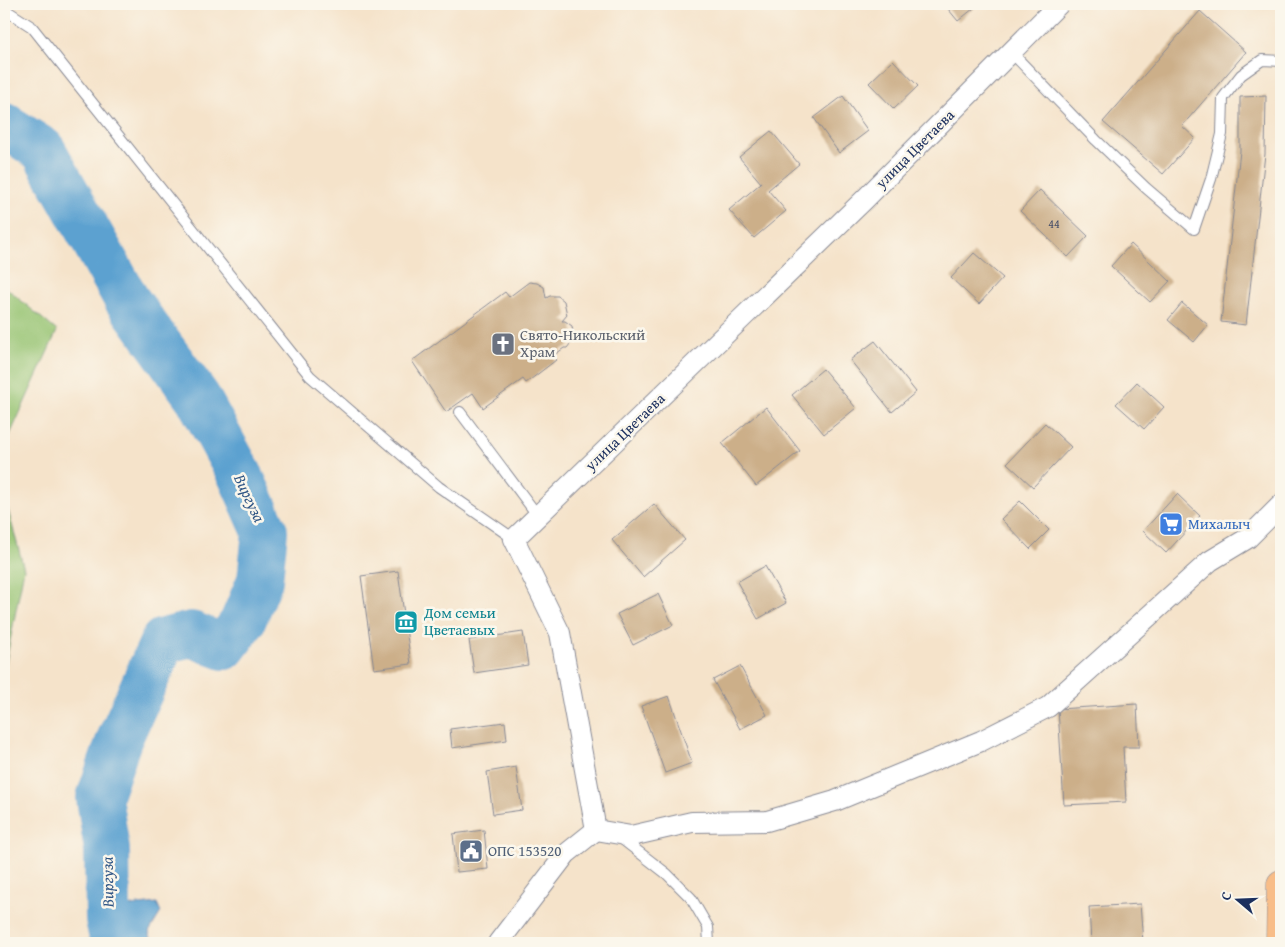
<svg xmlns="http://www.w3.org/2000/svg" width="1285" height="947" font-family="'Gentium Book Plus',serif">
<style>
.green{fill:#94c270;stroke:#587867}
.water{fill:#5ba1d0;stroke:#3b6897}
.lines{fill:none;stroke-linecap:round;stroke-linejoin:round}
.river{stroke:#5ba1d0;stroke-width:46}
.building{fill:#ccaf89}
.lane-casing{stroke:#888994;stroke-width:12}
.street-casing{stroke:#888994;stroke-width:22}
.primary-casing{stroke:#888994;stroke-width:29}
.lane{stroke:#fff;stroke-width:10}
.street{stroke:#fff;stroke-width:20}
.primary{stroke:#f8bd88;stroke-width:28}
.labels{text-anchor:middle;stroke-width:5;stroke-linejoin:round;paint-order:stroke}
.number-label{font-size:12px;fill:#474f69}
.street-label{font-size:15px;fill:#1b2f5e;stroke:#fbf7ec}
.worship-label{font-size:15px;fill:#5b616d;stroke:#fbf7ec;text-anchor:start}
.shop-label{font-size:15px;fill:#366cbe;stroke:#fbf7ec;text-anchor:start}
.culture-label{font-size:15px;fill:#0d838f;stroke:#fbf7ec;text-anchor:start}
.service-label{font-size:15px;fill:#4e5e75;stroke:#fbf7ec;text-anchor:start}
.water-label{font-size:16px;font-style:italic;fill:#315786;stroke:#fbf7ec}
</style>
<rect width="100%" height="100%" fill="#fbf7ec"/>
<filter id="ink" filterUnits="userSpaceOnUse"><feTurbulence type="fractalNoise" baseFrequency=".02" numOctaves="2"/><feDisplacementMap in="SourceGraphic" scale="10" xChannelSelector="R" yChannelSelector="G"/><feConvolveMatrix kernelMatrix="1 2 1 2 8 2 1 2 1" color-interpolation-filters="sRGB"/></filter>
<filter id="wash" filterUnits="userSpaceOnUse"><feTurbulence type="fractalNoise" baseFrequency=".0096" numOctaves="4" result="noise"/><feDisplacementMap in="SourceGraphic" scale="20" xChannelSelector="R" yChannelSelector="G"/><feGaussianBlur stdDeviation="1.12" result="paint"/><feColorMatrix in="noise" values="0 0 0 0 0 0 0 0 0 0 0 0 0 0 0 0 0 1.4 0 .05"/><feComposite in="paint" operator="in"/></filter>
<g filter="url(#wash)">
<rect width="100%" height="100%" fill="#f5e3ca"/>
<g class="green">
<polygon points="4,286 57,331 4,448"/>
<polygon points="4,495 24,569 4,672"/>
</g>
<polygon class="water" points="157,903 161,912 149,932 153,943 93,943 108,919 130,906"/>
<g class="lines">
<polyline class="river" points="4,125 43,150 127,300 198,398 240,475 265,531 260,580 242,623 224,647 191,634 163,641 119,740 99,798 107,850 108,919 113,943"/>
</g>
<g id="blocks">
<g class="building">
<polygon points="944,4 979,4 958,21"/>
<polygon points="1200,11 1246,52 1182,126 1195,138 1163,174 1103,122"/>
<polygon points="893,60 918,86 894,109 869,83"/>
<polygon points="843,96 868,131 839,153 814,118"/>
<polygon points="1266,96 1265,154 1246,325 1221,322 1240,151 1240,97"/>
<polygon points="771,131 799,164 768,190 786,211 754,238 729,210 761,183 739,157"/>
<polygon points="1040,190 1088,236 1068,257 1020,211"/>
<polygon points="1131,244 1170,281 1150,302 1111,266"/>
<polygon points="974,253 1003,278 979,304 951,278"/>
<polygon points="529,282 537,283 544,287 546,298 550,296 558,296 564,301 567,315 562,321 565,321 572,326 574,339 567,348 564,348 553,356 556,360 526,383 523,379 483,408 473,393 446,412 412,361 505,292 509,297"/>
<polygon points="1182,303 1208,325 1194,342 1168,320"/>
<polygon points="875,341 916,392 892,412 850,360"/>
<polygon points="823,369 856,408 824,434 792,395"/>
<polygon points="1137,382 1164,407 1144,429 1116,404"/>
<polygon points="766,407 800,451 756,486 722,443"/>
<polygon points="1045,423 1071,447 1033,487 1007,463"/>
<polygon points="1177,494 1200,516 1166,553 1143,531"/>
<polygon points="1020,501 1049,530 1030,549 1001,519"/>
<polygon points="654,504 685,540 643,577 612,540"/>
<polygon points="765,566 786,603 758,619 737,582"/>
<polygon points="398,571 411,664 374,669 361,576"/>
<polygon points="658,594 673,625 633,645 617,614"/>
<polygon points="523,632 528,665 474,673 469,640"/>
<polygon points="740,666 767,715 740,729 713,680"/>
<polygon points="669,696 692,763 665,773 641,706"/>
<polygon points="1137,704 1139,747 1123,747 1126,802 1064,805 1058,709"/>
<polygon points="505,722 507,740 452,748 450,729"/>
<polygon points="516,767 522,810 493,814 487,772"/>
<polygon points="484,830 488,869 457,872 453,834"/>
<polygon points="1140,904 1143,943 1091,943 1089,907"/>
</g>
</g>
</g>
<g filter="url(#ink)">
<use href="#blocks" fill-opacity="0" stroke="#888994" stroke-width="1"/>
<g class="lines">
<g class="lane-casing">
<g id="lane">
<polyline points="4,9 32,27 310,376 439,487 514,539"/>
<polyline points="1011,52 1096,140 1146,188 1194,229 1211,179 1222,134 1223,98 1241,75 1262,60 1281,61"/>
<polyline points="460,412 538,516"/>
<polyline points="622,839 667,874 691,898 708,927 709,943"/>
</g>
</g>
<g class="street-casing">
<g id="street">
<polyline points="596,830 631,836 692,822 767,821 835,801 981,741 1048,707 1210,561 1248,538 1281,505"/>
<polyline points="498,943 566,854 596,830 560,633 514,539 864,200 1059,4"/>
</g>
</g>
<g class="primary-casing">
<polyline id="primary" points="1280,943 1281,884"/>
</g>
<use href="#lane" class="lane"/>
<use href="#street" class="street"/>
<use href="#primary" class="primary"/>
</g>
</g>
<defs>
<g id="church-square" transform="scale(1.25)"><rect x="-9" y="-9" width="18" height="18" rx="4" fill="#6b7280" stroke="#fbf7ec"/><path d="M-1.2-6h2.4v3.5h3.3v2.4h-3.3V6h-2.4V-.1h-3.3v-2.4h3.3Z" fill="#fff"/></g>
<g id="supermarket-square" transform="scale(1.25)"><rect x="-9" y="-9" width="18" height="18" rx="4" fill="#3f7fe0" stroke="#fbf7ec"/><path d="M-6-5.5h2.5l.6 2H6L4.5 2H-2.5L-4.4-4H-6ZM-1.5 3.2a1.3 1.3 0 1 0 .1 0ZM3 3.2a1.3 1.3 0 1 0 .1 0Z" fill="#fff"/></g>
<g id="museum-square" transform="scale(1.25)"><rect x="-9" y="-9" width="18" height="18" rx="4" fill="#0f9aa8" stroke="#fbf7ec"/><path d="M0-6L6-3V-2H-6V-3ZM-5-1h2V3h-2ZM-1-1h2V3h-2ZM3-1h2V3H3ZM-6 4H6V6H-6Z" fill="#fff"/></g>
<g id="civic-square" transform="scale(1.25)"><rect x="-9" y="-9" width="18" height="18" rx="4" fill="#5c6f8a" stroke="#fbf7ec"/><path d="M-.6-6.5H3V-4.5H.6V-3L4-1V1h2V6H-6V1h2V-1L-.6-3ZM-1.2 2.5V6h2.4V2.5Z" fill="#fff"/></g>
</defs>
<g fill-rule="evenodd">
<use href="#church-square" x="503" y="344"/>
<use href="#supermarket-square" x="1171" y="524"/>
<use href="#museum-square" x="406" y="622"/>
<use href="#civic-square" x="471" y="851"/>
</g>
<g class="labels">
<g class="number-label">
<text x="1054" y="228">44</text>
</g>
<g class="street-label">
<text transform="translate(915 149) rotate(-45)" y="5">улица Цветаева</text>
<text transform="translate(625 432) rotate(-44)" y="5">улица Цветаева</text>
</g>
<g class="worship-label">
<text x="520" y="340">Свято-Никольский<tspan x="520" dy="17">Храм</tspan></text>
</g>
<g class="shop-label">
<text x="1188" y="529">Михалыч</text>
</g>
<g class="culture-label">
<text x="424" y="618">Дом семьи<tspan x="424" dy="17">Цветаевых</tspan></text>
</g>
<g class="service-label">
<text x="488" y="856">ОПС 153520</text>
</g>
<g class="water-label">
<text transform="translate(250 498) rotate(65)" y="6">Виргуза</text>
<text transform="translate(107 882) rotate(-91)" y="6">Виргуза</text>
</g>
</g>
<rect width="1285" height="947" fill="none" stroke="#fbf7ec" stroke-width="20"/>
<g transform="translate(1238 900) rotate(289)" stroke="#fbf7ec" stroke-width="4" paint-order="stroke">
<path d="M0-4L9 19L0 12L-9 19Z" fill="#1b2f5e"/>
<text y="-8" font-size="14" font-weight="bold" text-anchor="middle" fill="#1b2f5e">С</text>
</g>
</svg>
